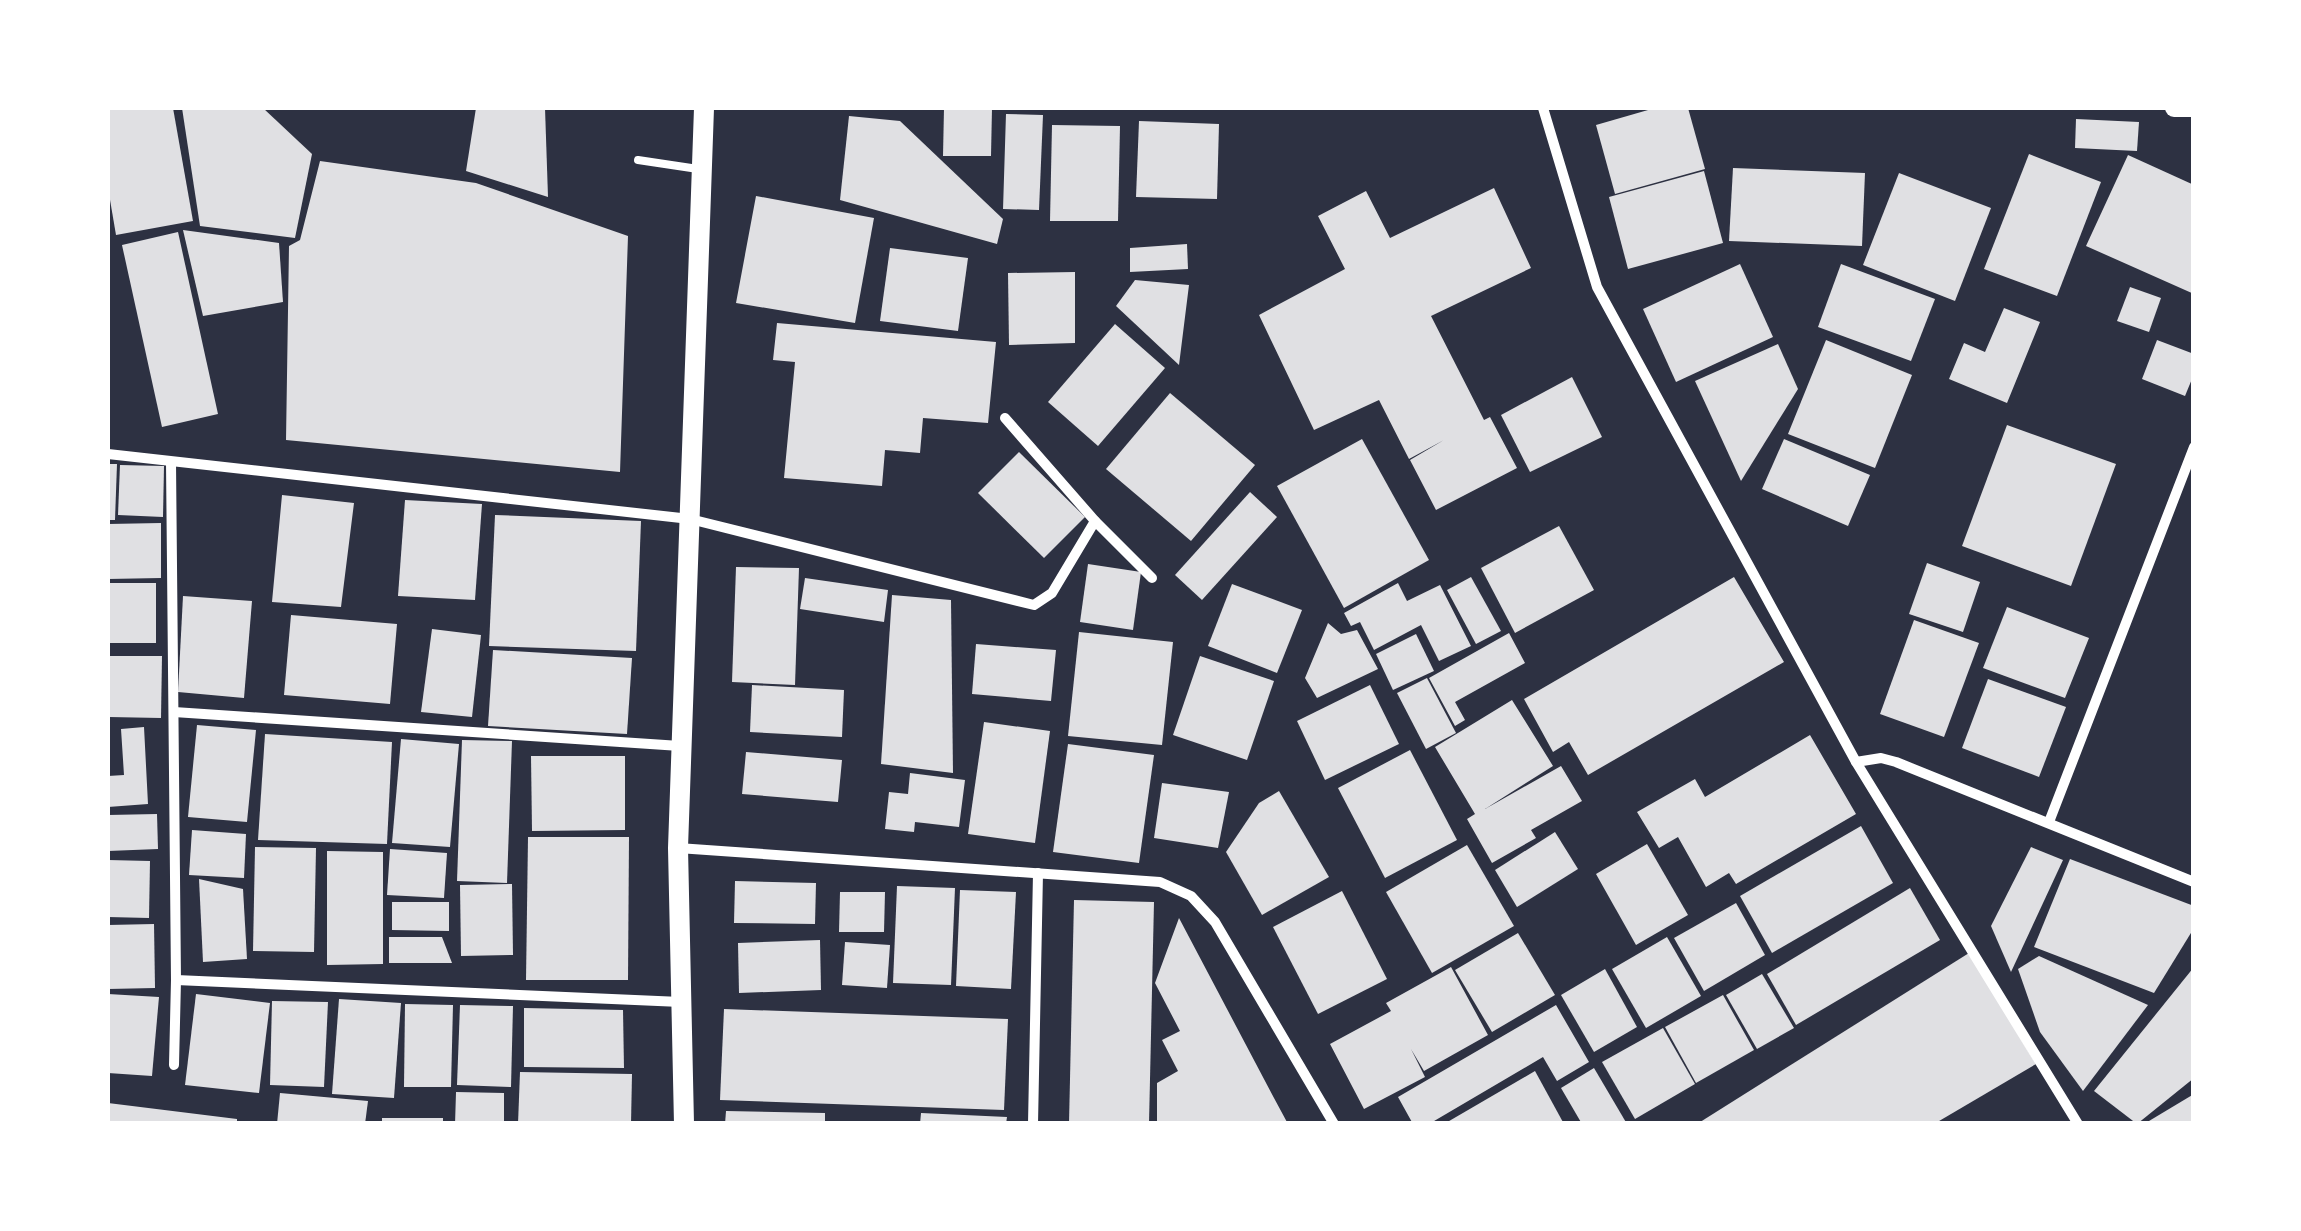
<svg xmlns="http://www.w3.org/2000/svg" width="2301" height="1231" font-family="'Titillium Web',sans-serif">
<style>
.building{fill:#e0e0e3}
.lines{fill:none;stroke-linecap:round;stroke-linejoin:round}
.service{stroke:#fff;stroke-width:8}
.minor{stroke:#fff;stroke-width:10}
.tertiary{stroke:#fff;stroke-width:18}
.secondary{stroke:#fff;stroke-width:20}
</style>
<rect width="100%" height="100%" fill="#2d3142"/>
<g class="building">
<polygon points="108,108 173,108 193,221 116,235 108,188"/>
<polygon points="182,108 263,108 312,154 295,238 200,226"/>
<polygon points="476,108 545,108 548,197 466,171"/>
<polygon points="944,108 992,108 991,156 943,156"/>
<polygon points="1655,108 1688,108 1705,169 1615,194 1596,125"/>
<polygon points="1006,114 1043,115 1039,210 1003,209"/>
<polygon points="849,116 900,121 1003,219 997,244 840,200"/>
<polygon points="2076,119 2139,122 2137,151 2075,148"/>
<polygon points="1139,121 1219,124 1217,199 1136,197"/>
<polygon points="1052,125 1120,126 1118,221 1050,221"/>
<polygon points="2029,154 2101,182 2057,296 1984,269"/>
<polygon points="2128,155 2194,185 2194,294 2086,246"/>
<polygon points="320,161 476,183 628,236 620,472 286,440 289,246 300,240"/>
<polygon points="1733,168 1865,173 1862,246 1729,241"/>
<polygon points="1704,171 1723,243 1628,269 1609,197"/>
<polygon points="1899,173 1991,208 1955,301 1863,265"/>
<polygon points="1494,188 1531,268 1431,316 1484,420 1490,417 1517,468 1436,510 1410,460 1444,440 1409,459 1379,400 1314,430 1259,315 1345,269 1318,216 1366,191 1390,238"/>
<polygon points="756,196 874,218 855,323 736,303"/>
<polygon points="183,230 279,243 283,302 203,316"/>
<polygon points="178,232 218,414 162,427 122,245"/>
<polygon points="1187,244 1188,269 1130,272 1130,248"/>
<polygon points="890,248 968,258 958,331 880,321"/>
<polygon points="1740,264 1773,337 1676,382 1643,309"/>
<polygon points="1841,264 1935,299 1911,361 1818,327"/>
<polygon points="1075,272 1075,343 1009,345 1008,273"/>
<polygon points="1135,280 1189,285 1179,365 1116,306"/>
<polygon points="2130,287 2161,298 2149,332 2117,321"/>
<polygon points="2004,308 2040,322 2007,403 1949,379 1964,343 1985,352"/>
<polygon points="777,323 996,342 988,423 923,418 920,453 885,450 882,486 784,478 795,362 773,360"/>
<polygon points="1115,324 1165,368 1098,446 1048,402"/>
<polygon points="1826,340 1912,375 1875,468 1788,434"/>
<polygon points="2157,340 2194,354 2194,374 2185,396 2142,379"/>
<polygon points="1778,344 1798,389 1741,481 1695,381"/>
<polygon points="1572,377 1602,437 1530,472 1501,415"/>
<polygon points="1170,393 1255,465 1191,541 1106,469"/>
<polygon points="2007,425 2116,464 2071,586 1962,546"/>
<polygon points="1362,439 1429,560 1344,608 1277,486"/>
<polygon points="1784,439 1870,475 1848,526 1762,489"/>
<polygon points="1019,452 1085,517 1044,558 978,493"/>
<polygon points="108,464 117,464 115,520 108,520"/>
<polygon points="120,465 164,466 163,517 118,515"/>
<polygon points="1250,492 1277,517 1202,600 1175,575"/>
<polygon points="282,495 354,503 341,607 272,602"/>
<polygon points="405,500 482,504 475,600 398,596"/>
<polygon points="495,515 641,521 636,651 489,646"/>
<polygon points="161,523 161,578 108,579 108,524"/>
<polygon points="1559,526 1594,590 1515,633 1481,568"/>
<polygon points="1927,563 1980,582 1963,632 1909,614"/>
<polygon points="1088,564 1141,572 1133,630 1080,622"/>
<polygon points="736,567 799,568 795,685 732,682"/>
<polygon points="1471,577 1501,631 1476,644 1447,590"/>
<polygon points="1734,577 1784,662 1588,775 1569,742 1553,752 1524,699"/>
<polygon points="805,578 888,590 884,622 800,609"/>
<rect x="108" y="583" width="48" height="60"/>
<polygon points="1398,583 1407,601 1440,585 1471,646 1439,661 1421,625 1374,650 1360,622 1351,626 1344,613"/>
<polygon points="1232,584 1302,610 1277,673 1208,646"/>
<polygon points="892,595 951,600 953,773 881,764"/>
<polygon points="183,596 252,601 244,698 178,692"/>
<polygon points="2007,607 2089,638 2065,698 1983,668"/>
<polygon points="291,615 397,624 390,704 284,695"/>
<polygon points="1914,620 1979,643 1944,737 1880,714"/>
<polygon points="1328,623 1341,634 1357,630 1378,669 1317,698 1305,678"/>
<polygon points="432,629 481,635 472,717 421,712"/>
<polygon points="1079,632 1173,642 1162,745 1068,736"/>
<polygon points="1509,633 1525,663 1455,702 1465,720 1455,726 1429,678"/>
<polygon points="1416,634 1434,671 1393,690 1376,654"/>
<polygon points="976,644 1056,650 1051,701 972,694"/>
<polygon points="493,650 632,658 627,734 488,726"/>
<polygon points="110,656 162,656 161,718 109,717"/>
<polygon points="1200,656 1274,681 1247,760 1173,735"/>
<polygon points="1427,678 1456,733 1426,749 1397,693"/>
<polygon points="1988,679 2066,707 2039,777 1962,748"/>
<polygon points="752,685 844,690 842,737 750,732"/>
<polygon points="1370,685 1399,744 1325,780 1297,721"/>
<polygon points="1512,700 1553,766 1485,809 1561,766 1582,801 1531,830 1536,838 1492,863 1467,819 1475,814 1435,747"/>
<polygon points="984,722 1050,731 1035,843 968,834"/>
<polygon points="197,725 256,730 247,822 188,817"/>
<polygon points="144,727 148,804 108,807 108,776 124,775 121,729"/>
<polygon points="265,734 392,742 387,844 258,840"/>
<polygon points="1810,735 1856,814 1736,884 1729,873 1706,887 1678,837 1659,848 1637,812 1695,779 1705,797"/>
<polygon points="401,739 459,744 450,847 392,843"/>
<polygon points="462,740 512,741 507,883 457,881"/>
<polygon points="1068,744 1154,755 1139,863 1053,852"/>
<polygon points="1410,750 1457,840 1385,878 1338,788"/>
<polygon points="746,752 842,760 838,802 742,794"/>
<polygon points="531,756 625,756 625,830 532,831"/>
<polygon points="910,773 965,780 959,827 915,822 914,832 885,829 889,792 908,794"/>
<polygon points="1162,783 1229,792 1218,848 1154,838"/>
<polygon points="1279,791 1329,877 1262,915 1226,852 1259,803"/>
<polygon points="157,814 158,849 108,851 108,815"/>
<polygon points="1861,826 1893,883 1772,953 1740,896"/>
<polygon points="192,830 246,834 244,878 189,875"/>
<polygon points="1555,832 1578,869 1517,907 1495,870"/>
<polygon points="528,837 629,837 628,980 526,980"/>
<polygon points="1647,844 1688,915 1636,945 1596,874"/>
<polygon points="1467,845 1514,926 1432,973 1386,892"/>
<polygon points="255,847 316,848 314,952 253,951"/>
<polygon points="2031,847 2063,860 2011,972 1991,926"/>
<polygon points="390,849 447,853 444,898 387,895"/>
<polygon points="327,851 383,852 383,964 327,965"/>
<polygon points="2070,859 2194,906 2194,928 2154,993 2034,947"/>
<polygon points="108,860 150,861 149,918 108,917"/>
<polygon points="199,879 243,889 247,959 203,962"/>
<polygon points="735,881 816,883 815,924 734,923"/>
<polygon points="512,884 513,955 461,956 460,885"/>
<polygon points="897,886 955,888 951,985 893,983"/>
<polygon points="1910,888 1940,940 1796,1025 1767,974"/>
<polygon points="960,890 1016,892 1011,989 956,986"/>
<polygon points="1342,891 1387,979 1318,1014 1273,927"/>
<polygon points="840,892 885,892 884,932 839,932"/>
<polygon points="1074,900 1154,902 1149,1124 1069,1124"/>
<polygon points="392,902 449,902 449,931 392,930"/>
<polygon points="1736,903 1765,955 1704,991 1674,938"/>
<polygon points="1179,918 1274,1098 1288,1124 1157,1124 1157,1083 1178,1071 1162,1040 1180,1031 1155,983"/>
<polygon points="154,924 155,988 108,989 108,925"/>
<polygon points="1518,933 1555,995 1492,1032 1455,970"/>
<polygon points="389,937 442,937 452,963 389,963"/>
<polygon points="1667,937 1701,996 1646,1028 1612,969"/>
<polygon points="820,940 821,990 739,993 738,943"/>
<polygon points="845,942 890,945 887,988 842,985"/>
<polygon points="1969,953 2036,1064 1934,1124 1697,1124"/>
<polygon points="2039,956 2148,1005 2083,1091 2040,1032 2018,969"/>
<polygon points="1451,967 1488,1035 1424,1071 1411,1049 1425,1077 1364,1109 1330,1044 1391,1011 1386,1003"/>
<polygon points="2194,967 2194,1078 2137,1124 2094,1091"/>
<polygon points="1605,969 1637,1027 1594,1052 1561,995"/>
<polygon points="1762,974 1794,1028 1757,1049 1726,995"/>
<polygon points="108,994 159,997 152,1076 108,1073"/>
<polygon points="196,994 270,1003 259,1093 185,1085"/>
<polygon points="1723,995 1754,1050 1696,1083 1665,1027"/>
<polygon points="339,999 401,1003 394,1098 332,1094"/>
<polygon points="272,1001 328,1002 324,1087 270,1085"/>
<polygon points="405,1004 453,1005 451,1087 404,1087"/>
<polygon points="460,1005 513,1006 511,1087 457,1085"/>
<polygon points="1556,1005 1589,1062 1557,1081 1543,1057 1429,1124 1413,1124 1398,1097"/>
<polygon points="524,1008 623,1010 624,1068 524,1067"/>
<polygon points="724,1009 1008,1019 1004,1110 720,1100"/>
<polygon points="1663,1028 1695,1084 1635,1119 1602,1062"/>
<polygon points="1594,1068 1627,1124 1582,1124 1561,1088"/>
<polygon points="1535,1071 1564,1124 1444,1124"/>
<polygon points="520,1072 632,1074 631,1124 518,1124"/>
<polygon points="456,1092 504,1093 504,1124 455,1124"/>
<polygon points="280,1093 368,1101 365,1124 277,1124"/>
<polygon points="2194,1094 2194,1124 2144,1124"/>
<polygon points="108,1103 237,1119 237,1124 108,1124"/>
<polygon points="726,1111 825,1113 825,1124 725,1124"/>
<polygon points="921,1113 1007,1117 1006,1124 920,1124"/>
<rect x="382" y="1118" width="61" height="6"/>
</g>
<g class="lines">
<polyline class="service" points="638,160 698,169"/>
<g class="minor">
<polyline points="1543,108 1597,287 1856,762 2078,1124"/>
<polyline points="1005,418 1095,521 1152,578"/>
<polyline points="108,454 690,519 1034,605 1052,593 1095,521"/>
<polyline points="171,462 176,980 174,1065"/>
<polyline points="174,712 680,746"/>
<polyline points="1856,762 1881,758 1896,762 2194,882"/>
<polyline points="2049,822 2194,447"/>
<polyline points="678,848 1160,882 1191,896 1215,922 1334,1124"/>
<polyline points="176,980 681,1002"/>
<polyline points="1033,1124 1038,873"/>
</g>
<polyline class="tertiary" points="2174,108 2194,108"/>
<polyline class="secondary" points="684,1124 678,848 704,108"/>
</g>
<rect width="2301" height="1231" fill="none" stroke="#ffffff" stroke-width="220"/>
</svg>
